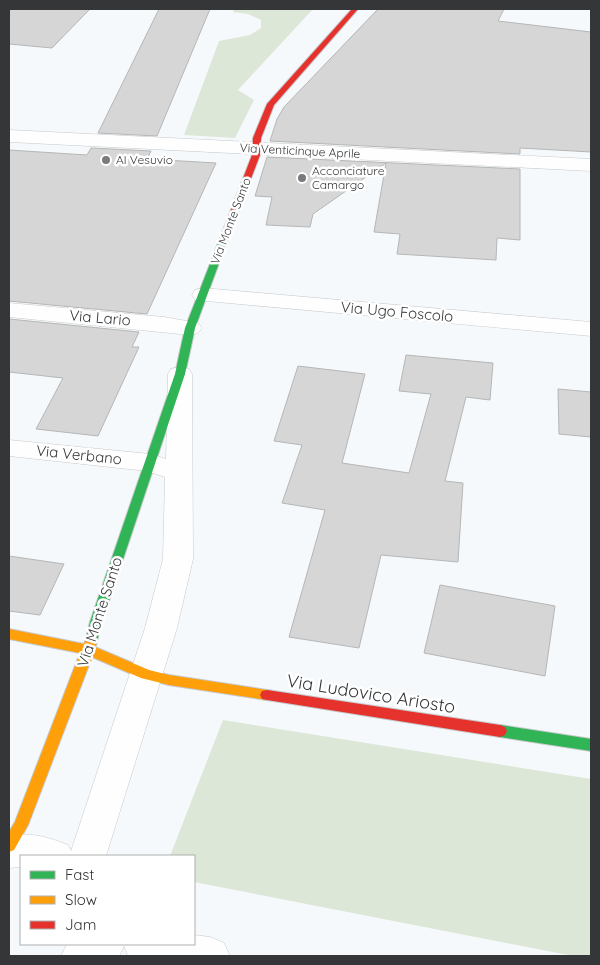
<svg xmlns="http://www.w3.org/2000/svg" width="600" height="965" font-family="Quicksand,sans-serif">
<style>
.green{fill:#dde7d7}
.building{fill:#d6d6d7;stroke:#b5b6b6}
.lines{fill:none;stroke-linecap:round;stroke-linejoin:round}
.street-casing{stroke:#c6c9cb;stroke-width:1}
.fast-casing{stroke:#c6c9cb;stroke-width:2}
.slow-casing{stroke:#c6c9cb;stroke-width:2}
.jam-casing{stroke:#c6c9cb;stroke-width:2}
.street{fill:#fefeff;fill-rule:evenodd}
.fast{fill:#30b455;fill-rule:evenodd}
.slow{fill:#ff9f0a;fill-rule:evenodd}
.jam{fill:#e5322d;fill-rule:evenodd}
.poi-dot{fill:#787a7d;stroke:#fff;stroke-width:2}
.labels{text-anchor:middle;stroke-width:5;stroke-linejoin:round;paint-order:stroke}
.far-street-label{font-size:12px;fill:#343638;stroke:#fff}
.far-poi-label{font-size:12px;fill:#343638;stroke:#fff;text-anchor:start}
.street-label{font-size:15px;fill:#343638;stroke:#fff}
.near-street-label{font-size:18px;fill:#343638;stroke:#fff}
</style>
<rect width="100%" height="100%" fill="#f6f9fc"/>
<g class="green">
<polygon points="234,9 313,9 238,90 254,100 235,138 184,135 219,41 250,35 261,28 261,20 248,14 233,12"/>
<polygon points="223,720 591,779 591,956 573,956 194,882 194,856 170,856"/>
</g>
<g class="building">
<polygon points="9,9 90,9 52,48 9,44"/>
<polygon points="159,9 210,9 157,136 98,133"/>
<polygon points="378,9 504,9 498,21 591,32 591,152 520,148 520,154 270,141 277,119 284,107"/>
<polygon points="91,148 151,151 147,159 216,163 147,314 9,301 9,150 87,155"/>
<polygon points="267,157 520,169 520,240 497,238 496,260 397,254 400,234 374,232 386,163 313,214 310,227 266,225 272,197 255,196"/>
<polygon points="9,319 139,332 132,347 139,347 98,436 36,429 63,378 9,372"/>
<polygon points="406,355 493,363 490,400 466,397 445,481 463,483 458,562 381,555 359,648 289,637 325,510 282,503 302,445 274,441 298,366 365,374 342,463 409,473 431,394 399,391"/>
<polygon points="558,389 591,392 591,437 559,434"/>
<polygon points="9,556 64,564 40,615 9,611"/>
<polygon points="440,585 555,606 545,676 424,653"/>
</g>
<g class="lines">
<g class="street-casing">
<g id="street">
<polygon points="9,130 591,159 591,171 9,142"/>
<polygon points="203,288 591,322 591,336 195,300 192,295 195,290"/>
<polygon points="9,303 164,317 198,323 202,328 198,333 190,335 9,317"/>
<path d="M180,367L189,369L192,374L193,559L177,628L106,856H21V867L9,868V836C31,832 48,837 68,845L71,851L145,628L163,559L165,477L147,471L9,456V440L150,454L166,459L168,374L171,369Z"/>
<polygon points="194,935 210,937 224,943 230,956 128,956 124,946 119,956 61,956 67,944 194,944"/>
</g>
</g>
<g class="fast-casing">
<g id="fast">
<polygon points="228,225 232,228 195,328 185,374 102,622 96,645 91,647 86,645 85,642 90,622 175,374 185,328 224,228"/>
<polygon points="500,725 591,739 591,751 500,737 495,735 493,731 495,727"/>
</g>
</g>
<g class="slow-casing">
<polygon id="slow" points="9,629 84,644 86,639 91,637 96,639 97,642 95,647 149,670 169,675 267,690 272,691 274,695 272,699 267,700 169,685 141,678 92,657 28,825 14,850 9,852 9,832 15,822 80,653 9,639"/>
</g>
<g class="jam-casing">
<g id="jam">
<polygon points="352,9 358,9 274,105 261,138 260,155 232,228 228,231 225,230 224,228 252,155 253,138 267,104"/>
<polygon points="267,690 500,725 505,727 507,731 505,735 500,737 267,700 262,699 260,695 262,691"/>
</g>
</g>
<use href="#street" class="street"/>
<use href="#fast" class="fast"/>
<use href="#slow" class="slow"/>
<use href="#jam" class="jam"/>
</g>
<g class="poi-dot">
<circle cx="106" cy="160" r="5"/>
<circle cx="302" cy="178" r="5"/>
</g>
<g class="labels">
<g class="far-street-label">
<text transform="translate(300 151) rotate(3)" y="4">Via Venticinque Aprile</text>
<text transform="translate(231 221) rotate(-69)" y="4">Via Monte Santo</text>
</g>
<g class="far-poi-label">
<text x="116" y="164">Al Vesuvio</text>
<text x="312" y="175">Acconciature<tspan x="312" dy="14">Camargo</tspan></text>
</g>
<g class="street-label">
<text transform="translate(397 312) rotate(5)" y="5">Via Ugo Foscolo</text>
<text transform="translate(100 318) rotate(5)" y="5">Via Lario</text>
<text transform="translate(79 455) rotate(6)" y="5">Via Verbano</text>
<text transform="translate(100 612) rotate(-72)" y="5">Via Monte Santo</text>
</g>
<g class="near-street-label">
<text transform="translate(371 694) rotate(9)" y="6">Via Ludovico Ariosto</text>
</g>
</g>
<rect width="600" height="965" fill="none" stroke="#343638" stroke-width="20"/>
<rect x="20" y="855" width="175" height="90" fill="#ffffff" stroke="#aeafaf"/>
<rect x="30" y="871" width="25" height="8" fill="#30b455" stroke="#aeafaf"/>
<text x="65" y="880" font-size="15" fill="#343638">Fast</text>
<rect x="30" y="896" width="25" height="8" fill="#ff9f0a" stroke="#aeafaf"/>
<text x="65" y="905" font-size="15" fill="#343638">Slow</text>
<rect x="30" y="921" width="25" height="8" fill="#e5322d" stroke="#aeafaf"/>
<text x="65" y="930" font-size="15" fill="#343638">Jam</text>
</svg>
